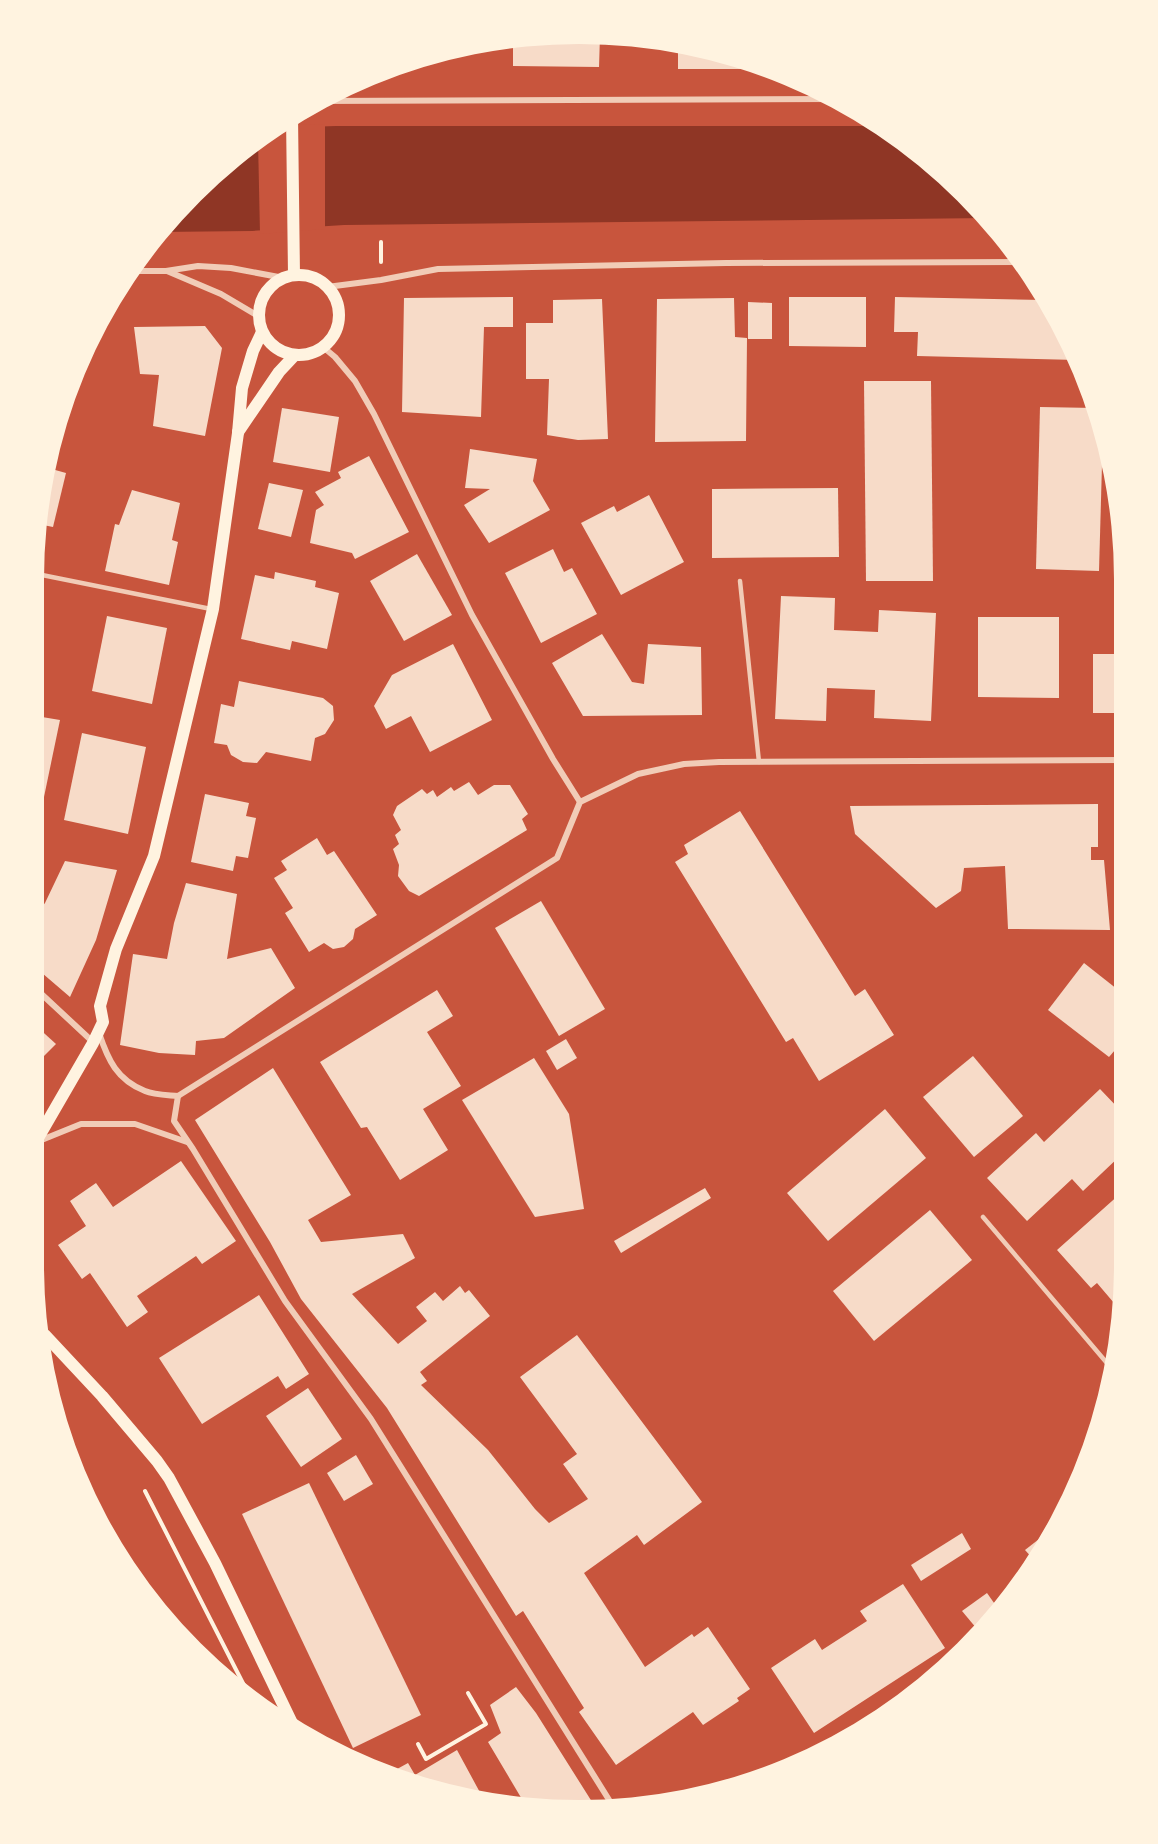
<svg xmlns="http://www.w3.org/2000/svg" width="1158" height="1844" font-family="Quicksand,sans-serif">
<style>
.water{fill:#8f3625}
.pier{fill:#c8553d}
.building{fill:#f7dbc8}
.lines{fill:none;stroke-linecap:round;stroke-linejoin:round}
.path{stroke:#fff3e0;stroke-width:4}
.service{stroke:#f1ccb7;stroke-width:4.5}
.minor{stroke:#f1ccb7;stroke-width:6}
.secondary{stroke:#fff3e0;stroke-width:12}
</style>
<rect width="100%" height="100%" fill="#c8553d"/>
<polygon class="water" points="336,126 879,126 912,146 989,218 344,225 252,231 159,232 219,168 275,128"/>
<polygon class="pier" points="325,124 325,229 260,234 258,140 280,125"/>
<g class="building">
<polygon points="600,35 599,67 513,66 513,37"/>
<polygon points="678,45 721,52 767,69 678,69"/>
<polygon points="403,62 403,69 390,68 400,64"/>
<polygon points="513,297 513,327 484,327 481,417 402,412 404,298"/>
<polygon points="789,297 866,297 866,347 789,346"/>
<polygon points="895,297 1043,300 1069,337 1077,360 917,356 918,332 894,332"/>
<polygon points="734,298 735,337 747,338 746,441 655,442 657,299"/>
<polygon points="602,299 608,439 578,440 547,435 549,379 526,379 526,323 553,323 553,300"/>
<polygon points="748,302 772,303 772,339 748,339"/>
<polygon points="205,326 222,348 205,436 153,426 159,375 140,374 134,327"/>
<polygon points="864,381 931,381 933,581 866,581"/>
<polygon points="1040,407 1095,408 1103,429 1099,571 1036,569"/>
<polygon points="282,408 339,417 330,472 273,462"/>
<polygon points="470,449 537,459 533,481 550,510 489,543 464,505 490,489 465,488"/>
<polygon points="369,456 409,532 355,559 352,553 310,543 316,510 324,505 315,492 341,478 338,472"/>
<polygon points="48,468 66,473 53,527 38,524 38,508"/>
<polygon points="269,483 303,490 291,537 258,529"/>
<polygon points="838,488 839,557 712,558 712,489"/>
<polygon points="132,490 180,503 172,540 178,542 169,585 105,571 115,524 119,525"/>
<polygon points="649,495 684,562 621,595 581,523 614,506 617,512"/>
<polygon points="553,549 564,572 572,568 597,614 541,643 505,573"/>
<polygon points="417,554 452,615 404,641 370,581"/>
<polygon points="275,572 316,581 315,587 339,593 327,649 292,641 290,650 241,639 255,575 274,579"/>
<polygon points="781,596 835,598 834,630 878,632 879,610 936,613 931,721 874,718 875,690 827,688 826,721 775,719"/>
<polygon points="107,616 167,628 152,704 92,691"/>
<polygon points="978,617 1059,617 1059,698 978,697"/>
<polygon points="602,634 632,682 644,684 648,644 701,647 702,715 583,716 552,663"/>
<polygon points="453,644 492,720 430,752 411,716 386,729 374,706 392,675"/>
<rect x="1093" y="654" width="30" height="59"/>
<polygon points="239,681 323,698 333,706 334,720 325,734 315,738 311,761 266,752 257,763 243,762 231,755 227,745 214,743 221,704 234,707"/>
<polygon points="36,716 60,720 39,821 36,821"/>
<polygon points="82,733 146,747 128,834 64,820"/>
<polygon points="469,782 478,795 494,785 510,785 528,814 522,819 527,830 419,896 409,891 398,876 399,865 393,849 399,844 395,835 401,830 393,815 397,806 422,789 427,794 433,790 437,797 451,787 454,791"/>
<polygon points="205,794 249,803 246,816 256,818 248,858 236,856 233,871 191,862"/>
<polygon points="1098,804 1098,847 1091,847 1091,860 1104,860 1110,930 1008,929 1005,866 964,868 961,891 936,908 855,834 850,806"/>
<polygon points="740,811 855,996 865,989 894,1035 819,1081 793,1038 786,1042 675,862 688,854 684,845"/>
<polygon points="317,838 327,855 334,851 377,915 355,929 353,939 344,947 333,949 324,943 309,952 285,913 293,908 274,878 287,870 281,861"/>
<polygon points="65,861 117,870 96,940 70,997 35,967 35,916 45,903"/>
<polygon points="186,883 237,894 227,959 271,948 295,988 224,1038 196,1041 195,1055 159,1053 120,1045 133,954 167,959 174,923"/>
<polygon points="541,901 605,1009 559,1036 495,928"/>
<polygon points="1084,963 1122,993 1122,1042 1109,1057 1048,1010"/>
<polygon points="437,990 453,1016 427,1032 461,1086 423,1109 448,1150 400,1180 367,1127 361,1128 320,1062"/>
<polygon points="34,1024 56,1044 34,1066"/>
<polygon points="566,1039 577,1058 557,1070 546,1051"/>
<polygon points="973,1056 1023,1116 974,1157 923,1097"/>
<polygon points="534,1058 569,1114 584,1209 535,1217 462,1100"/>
<polygon points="273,1068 351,1195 308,1220 321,1242 403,1234 415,1258 352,1294 398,1344 427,1321 416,1307 435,1292 443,1301 460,1286 465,1293 469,1290 490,1316 420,1372 427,1381 421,1385 488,1450 535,1509 549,1523 588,1499 563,1464 577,1454 520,1377 577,1335 702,1502 644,1545 637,1535 584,1573 645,1667 692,1634 694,1637 708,1627 750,1689 737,1698 739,1701 703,1725 693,1712 616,1765 579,1712 584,1708 523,1611 516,1616 387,1408 301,1299 270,1242 195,1120"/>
<polygon points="1100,1089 1121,1111 1121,1155 1083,1191 1072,1179 1027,1221 987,1178 1036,1133 1044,1142"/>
<polygon points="885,1109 926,1158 828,1241 787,1193"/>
<polygon points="181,1161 236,1241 202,1264 196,1256 137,1296 148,1312 127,1327 90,1273 82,1279 58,1245 86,1226 70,1201 96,1183 113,1207"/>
<polygon points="705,1188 711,1198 621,1253 614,1241"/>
<polygon points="1121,1193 1121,1297 1114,1303 1097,1283 1091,1288 1057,1250"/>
<polygon points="930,1210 972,1260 874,1341 833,1291"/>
<polygon points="259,1295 309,1374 286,1389 278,1376 202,1424 159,1358"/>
<polygon points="308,1388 342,1439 301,1467 266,1416"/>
<polygon points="356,1455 373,1484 344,1501 327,1473"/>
<polygon points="309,1483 421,1715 353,1748 242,1514"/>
<polygon points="1048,1532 1049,1534 1034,1560 1025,1550"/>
<polygon points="962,1533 971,1549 921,1581 911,1565"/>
<polygon points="903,1584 945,1648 814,1733 771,1668 815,1639 822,1650 867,1621 860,1611"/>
<polygon points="987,1593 999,1610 977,1629 962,1611"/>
<polygon points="516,1687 536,1713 594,1805 544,1810 526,1806 488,1742 501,1733 490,1705"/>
<polygon points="457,1750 483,1798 403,1782 388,1774 408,1763 415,1775"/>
</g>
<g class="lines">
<g class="path">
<polyline points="381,262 381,242"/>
<polyline points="145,1491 252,1701"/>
<polyline points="418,1744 426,1759 486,1724 468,1693"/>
</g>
<g class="service">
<polyline points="37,574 211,609"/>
<polyline points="740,581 759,762"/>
<polyline points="983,1217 1112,1369"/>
<polyline points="873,1723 894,1709"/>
</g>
<g class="minor">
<polyline points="317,101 835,99"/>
<polyline points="132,271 166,271 198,266 231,268 284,278"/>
<polyline points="167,271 221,294 258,316"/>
<polyline points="327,287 381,280 438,269 726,263 1018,262"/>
<polyline points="323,347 335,357 355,381 374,414 472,615 553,759 580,802"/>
<polyline points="35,988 93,1042"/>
<path d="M99,1033C108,1060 117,1080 145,1091C154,1095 168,1095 178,1096L557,858L580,802L638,774L684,764L719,762L1123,760"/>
<polyline points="178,1096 174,1121 193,1149 285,1301 371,1419 611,1803"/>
<polyline points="39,1141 81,1124 135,1124 187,1142"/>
</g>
<g class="secondary">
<polyline points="292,116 294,275"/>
<circle cx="299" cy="315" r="40"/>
<polyline points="238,432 279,372 294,356"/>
<polyline points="34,1145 93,1043 103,1022 100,1006 116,949 154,856 213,609 238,433 242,388 253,351 262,332"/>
<polyline points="45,1335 102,1396 157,1461 169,1478 215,1563 292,1723"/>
</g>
</g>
<path d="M0 0H1158V1844H0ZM579 44H579A535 535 0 0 1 1114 579V1265A535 535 0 0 1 579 1800H579A535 535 0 0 1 44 1265V579A535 535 0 0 1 579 44Z" fill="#fff3e0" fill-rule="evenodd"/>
</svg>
